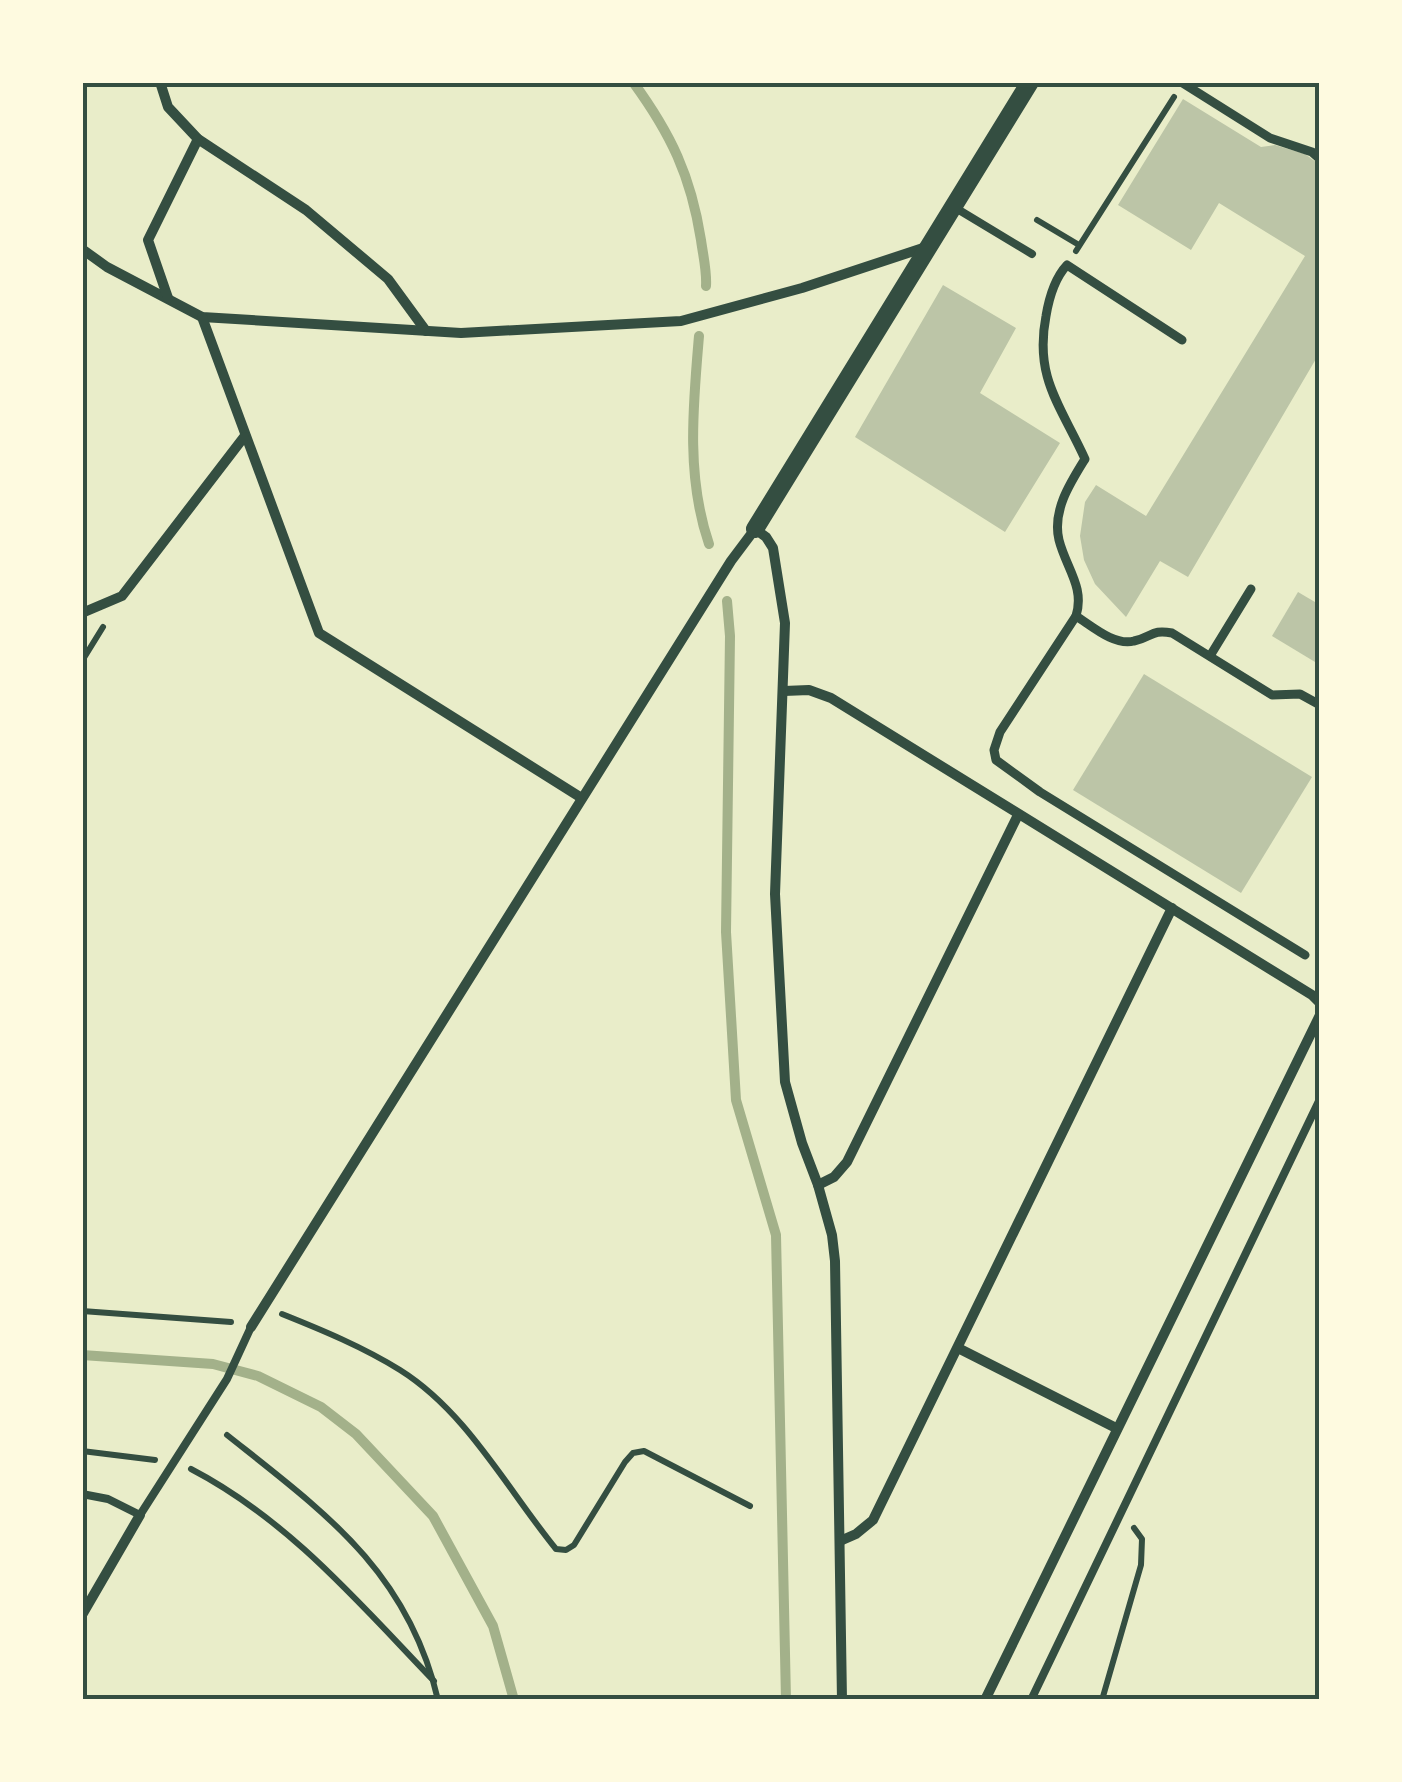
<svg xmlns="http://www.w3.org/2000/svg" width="1402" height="1782" font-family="'Exo 2',sans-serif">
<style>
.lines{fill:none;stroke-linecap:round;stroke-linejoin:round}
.stream{stroke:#a3b18a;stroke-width:10}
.building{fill:#bcc5a7}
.path{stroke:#344e41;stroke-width:6}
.service{stroke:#344e41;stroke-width:8}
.pedestrian{stroke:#344e41;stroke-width:9}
.minor{stroke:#344e41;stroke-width:10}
.tertiary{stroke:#344e41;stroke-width:18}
.neatline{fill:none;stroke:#344e41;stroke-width:4}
</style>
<rect width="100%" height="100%" fill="#e9edc9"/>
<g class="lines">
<g class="stream">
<path d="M633,82C671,134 691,176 701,240C703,255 707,271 706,286"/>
<path d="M699,336C693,406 686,477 709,544"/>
<polyline points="727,601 730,636 726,932 736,1100 776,1235 786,1700"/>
<polyline points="82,1355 213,1364 258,1376 321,1407 356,1434 433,1516 493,1626 514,1700"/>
</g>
</g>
<g class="building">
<polygon points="1183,99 1261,147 1275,145 1305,154 1320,165 1320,352 1188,577 1160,561 1126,617 1095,584 1084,560 1080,536 1085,502 1096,485 1146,516 1305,256 1219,203 1191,250 1118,205"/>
<polygon points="943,285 1016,328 980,393 1060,443 1005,532 855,437"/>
<polygon points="1298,592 1320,605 1320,665 1272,636"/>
<polygon points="1144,674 1312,777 1241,893 1073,790"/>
</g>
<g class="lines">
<g class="path">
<polyline points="1037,220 1079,245"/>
<polyline points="1076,251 1174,97"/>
<polyline points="82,661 103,627"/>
<polyline points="82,1311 231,1322"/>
<path d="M282,1314C322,1330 363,1347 400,1370C467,1412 507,1489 556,1549L566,1550L574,1545L625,1462L633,1453L644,1451L750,1506"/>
<path d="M227,1435C324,1512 408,1571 438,1700"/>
<polyline points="82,1451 155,1460"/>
<path d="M191,1469C289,1520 359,1603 434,1681"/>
<polyline points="1102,1700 1141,1565 1142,1539 1134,1528"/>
</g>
<g class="service">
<polyline points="954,207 1032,254"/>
<polyline points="82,1494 108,1499 140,1515 227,1379 251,1327"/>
<polyline points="1031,1700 1320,1099"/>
</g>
<g class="pedestrian">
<polyline points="1181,82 1270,138 1312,152 1320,159"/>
<path d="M1182,340L1067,265C1054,279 1049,298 1046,316C1034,378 1061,406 1085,459C1070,483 1052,511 1059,540C1066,568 1085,587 1076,616L1000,732L994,750L996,760L1040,792L1305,955"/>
<path d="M1076,616C1092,626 1114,646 1134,641C1153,637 1151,629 1172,633L1272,695L1300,694L1320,705"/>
<polyline points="1210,656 1251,589"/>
</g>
<g class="minor">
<polyline points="160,82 168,107 198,139 306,210 388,279 426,331"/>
<polyline points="82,249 107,267 202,317 461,333 681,321 802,288 926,247"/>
<polyline points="168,298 148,240 198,139"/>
<polyline points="202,317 319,633 580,797"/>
<polyline points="82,613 122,596 244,437"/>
<polyline points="784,691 809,690 831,698 1312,995 1320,1003"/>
<polyline points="818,1185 834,1177 847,1162 1018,815"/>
<polyline points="251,1327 731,561 755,529 766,537 773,548 785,623 775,894 785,1082 802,1143 818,1185 832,1235 835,1261 842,1700"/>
<polyline points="958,1348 1116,1428"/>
<polyline points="840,1541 856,1534 873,1520 1172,908"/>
<polyline points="82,1615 140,1515"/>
<polyline points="985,1700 1320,1015"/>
</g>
<polyline class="tertiary" points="755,529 1030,82"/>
</g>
<rect width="1402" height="1782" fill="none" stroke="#fefae0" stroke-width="170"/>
<rect x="85" y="85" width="1232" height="1612" class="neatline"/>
</svg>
